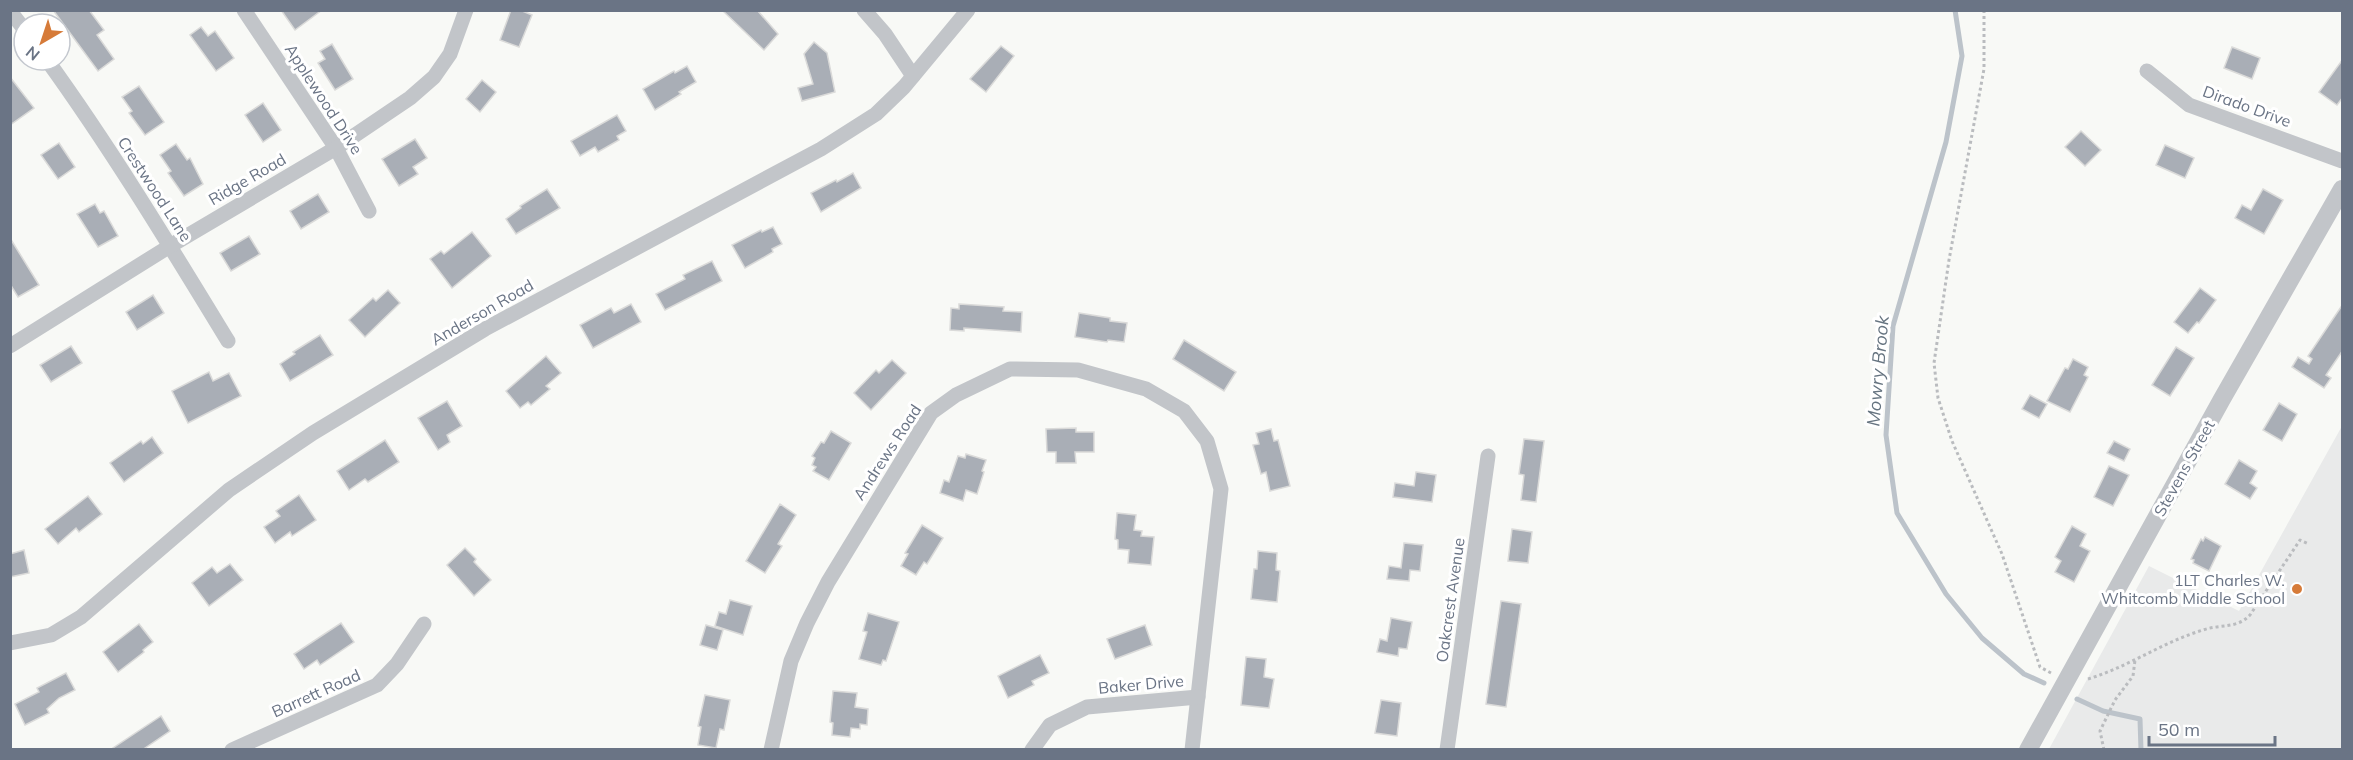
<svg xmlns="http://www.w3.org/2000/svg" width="2353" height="760" font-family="Mulish,sans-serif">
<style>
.built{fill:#e9eaea}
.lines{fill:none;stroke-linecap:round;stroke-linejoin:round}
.stream{stroke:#bcc3ca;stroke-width:5}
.building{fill:#a9aeb6;stroke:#dadad9;stroke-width:1.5}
.path{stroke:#babcbf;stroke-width:3;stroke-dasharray:3 3;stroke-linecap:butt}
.minor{stroke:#c2c5c9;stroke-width:15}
.tertiary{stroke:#c2c5c9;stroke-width:18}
.poi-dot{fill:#d67b39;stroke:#fff;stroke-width:2}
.labels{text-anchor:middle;stroke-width:6;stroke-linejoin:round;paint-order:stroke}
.street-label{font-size:16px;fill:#6a7485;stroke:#fff}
.poi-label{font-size:16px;fill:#6a7485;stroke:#fff;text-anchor:end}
.water-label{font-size:18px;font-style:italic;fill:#667480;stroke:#fff}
</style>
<rect width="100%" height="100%" fill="#f8f9f6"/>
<polygon class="built" points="2342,426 2342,749 2049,749 2149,566 2239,611"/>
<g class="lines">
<g class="stream">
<polyline points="1955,10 1962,56 1946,142 1893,326 1886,435 1897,513 1946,594 1982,638 2024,674 2044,683"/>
<polyline points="2077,699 2103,711 2140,719 2141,750"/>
</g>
</g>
<g class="building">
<polygon points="53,10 89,10 104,30 97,35 114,59 98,71"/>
<polygon points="281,10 322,10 295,30"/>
<polygon points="511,10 520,10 532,15 519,47 500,40"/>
<polygon points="722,10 757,10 778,34 764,50"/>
<polygon points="201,27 208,36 215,31 234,58 216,71 190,35"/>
<polygon points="814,42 827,53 835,92 802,101 798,88 813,84 804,54"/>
<polygon points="332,44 353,79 335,90 318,63 325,59 320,51"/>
<polygon points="1001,46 1014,56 986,92 970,79"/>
<polygon points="2232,47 2260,58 2252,79 2224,68"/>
<polygon points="2343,59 2343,97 2337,105 2319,92"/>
<polygon points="687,66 696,82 679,92 681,94 655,110 643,89 674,71 675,73"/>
<polygon points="10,77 34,108 10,125"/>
<polygon points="482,80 496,92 480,112 466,99"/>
<polygon points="139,86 164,122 145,135 129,113 132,111 122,97"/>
<polygon points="263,103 281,130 263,142 245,115"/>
<polygon points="617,115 626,131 617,136 619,140 598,152 595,147 580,156 571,141"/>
<polygon points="2081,131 2101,150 2085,166 2065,147"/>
<polygon points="415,139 427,158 413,167 418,174 399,186 382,159"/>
<polygon points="59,143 75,167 58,179 41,155"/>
<polygon points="176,144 187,160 190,158 203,184 184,196 168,173 171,171 160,155"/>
<polygon points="2165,145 2194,158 2185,178 2156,165"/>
<polygon points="853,173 861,188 821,212 811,193 836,180 837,182"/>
<polygon points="547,189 560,208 516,234 506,219 521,208 520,206"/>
<polygon points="2263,189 2283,200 2264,234 2235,218 2242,205 2251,210"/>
<polygon points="318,194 329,212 301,229 290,211"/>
<polygon points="95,204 100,213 104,211 118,236 98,247 77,214"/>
<polygon points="773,227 782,244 772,249 773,252 745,268 732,245 761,230 762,232"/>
<polygon points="472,232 491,256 452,288 430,259 441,251 444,254"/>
<polygon points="249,236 260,254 231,271 220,253"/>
<polygon points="10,238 39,285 18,297 10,284"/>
<polygon points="712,261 722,281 665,310 656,294 685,279 683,275"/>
<polygon points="2200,288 2216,300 2199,323 2197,322 2188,333 2174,322"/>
<polygon points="388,290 400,303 365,337 349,320 373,298 376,301"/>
<polygon points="153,295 164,313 137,330 126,312"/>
<polygon points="631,304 641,322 593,348 580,325 611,308 614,313"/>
<polygon points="959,304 1004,307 1003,311 1022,312 1021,332 964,328 964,331 950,330 951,308 959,309"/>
<polygon points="2343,304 2343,350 2326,375 2331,378 2324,388 2292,367 2298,357 2309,364 2312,359 2308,356"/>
<polygon points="1079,313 1110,318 1110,321 1127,323 1124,342 1108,340 1107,342 1075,337"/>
<polygon points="320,335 333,355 290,381 280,364 295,354 293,352"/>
<polygon points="1184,340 1236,372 1224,391 1173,359"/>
<polygon points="71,346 82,363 51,382 40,365"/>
<polygon points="2176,347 2194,358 2170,396 2152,385"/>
<polygon points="546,356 561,373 546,386 550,389 531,405 528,402 520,408 506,391"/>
<polygon points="2073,359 2088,367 2084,375 2088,377 2070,412 2047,401 2065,368 2068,369"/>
<polygon points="892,360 906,373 871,410 854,393 876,370 879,373"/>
<polygon points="209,372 213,381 229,373 241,396 188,423 172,391"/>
<polygon points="2030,395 2047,404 2039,418 2022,409"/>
<polygon points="447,401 462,426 447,435 450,442 438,450 418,418"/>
<polygon points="2279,403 2297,414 2282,441 2263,430"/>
<polygon points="1076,428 1076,432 1094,432 1094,452 1075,452 1076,463 1056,463 1056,452 1047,452 1046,429"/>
<polygon points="1271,429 1274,441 1278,440 1290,486 1270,491 1266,472 1261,474 1253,445 1259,444 1256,433"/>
<polygon points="831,431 851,443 829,480 813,471 816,467 812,465 815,458 812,456 821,442 824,443"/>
<polygon points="152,437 163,453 124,482 110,463 141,441 143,444"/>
<polygon points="1524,439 1544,441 1536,502 1521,500 1524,475 1519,474"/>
<polygon points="385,440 399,462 368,482 365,479 349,490 337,471"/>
<polygon points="2114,441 2130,449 2124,461 2107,453"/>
<polygon points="966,454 986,460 982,471 984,472 977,494 966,490 963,501 940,493 944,480 949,482 958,456 965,458"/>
<polygon points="2239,460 2257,471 2250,483 2257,488 2250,499 2225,484"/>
<polygon points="2109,466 2129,475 2113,506 2094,497"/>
<polygon points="1416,472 1436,475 1432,502 1393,497 1395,483 1414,486"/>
<polygon points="299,495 316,520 292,536 290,532 275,543 264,527 280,516 276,511"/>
<polygon points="88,496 102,514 79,532 76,528 58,544 45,529"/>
<polygon points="780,504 796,515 778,544 782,546 765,573 746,561"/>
<polygon points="1117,513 1136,515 1134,530 1142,531 1141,536 1154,537 1151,565 1128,563 1129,550 1118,549 1118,540 1115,539"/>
<polygon points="922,525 943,538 927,564 924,562 916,575 901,566 908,554 905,553"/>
<polygon points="2072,526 2086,534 2080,546 2090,551 2074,582 2055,572 2061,561 2055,557"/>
<polygon points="1512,529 1532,532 1528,563 1508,561"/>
<polygon points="2205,537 2221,546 2209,571 2193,563 2194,560 2191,559 2201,539 2203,541"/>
<polygon points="1404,543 1423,545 1420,571 1410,570 1409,581 1387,579 1389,566 1401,568"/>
<polygon points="465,548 476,559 474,562 491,580 474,596 447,565"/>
<polygon points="24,550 29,573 10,577 10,554"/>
<polygon points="1258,551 1277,553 1276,570 1280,571 1277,602 1251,599 1254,569 1257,569"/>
<polygon points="230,564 243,580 209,606 192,583 212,567 217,573"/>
<polygon points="730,600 752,606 743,635 715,626 719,612 726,614"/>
<polygon points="1501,601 1521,604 1506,707 1486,704"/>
<polygon points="868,613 899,622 886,661 883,660 881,665 859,659 867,632 863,631"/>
<polygon points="1391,618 1412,622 1407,649 1399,648 1398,656 1377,652 1380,639 1387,641"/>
<polygon points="341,623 354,642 320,665 317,660 304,669 294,654"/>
<polygon points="139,624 153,642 143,650 144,652 118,672 103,652"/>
<polygon points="706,625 723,630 717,650 700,645"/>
<polygon points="1145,625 1152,645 1115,659 1107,639"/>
<polygon points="1040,655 1049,673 1032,681 1034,685 1008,698 998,676"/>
<polygon points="1246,657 1266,659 1264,677 1274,679 1269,708 1241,705"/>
<polygon points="66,673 75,690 59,698 47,709 49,713 25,725 15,704 39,692 37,688"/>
<polygon points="833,691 857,693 855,707 868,709 867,725 860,724 860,729 851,728 850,737 832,735 833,723 830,722"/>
<polygon points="705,695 730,700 724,730 720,729 716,748 698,745 701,727 698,726"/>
<polygon points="1381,700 1401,703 1397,736 1375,733"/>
<polygon points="161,716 170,731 142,750 110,750"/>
</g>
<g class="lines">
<g class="path">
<polyline points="1984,10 1984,69 1949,260 1934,363 1938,398 1952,441 2002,554 2040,667 2051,673"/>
<path d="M2088,679C2128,667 2163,642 2203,630C2220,624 2237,629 2250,615L2300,540L2309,544"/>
<polyline points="2104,750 2100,731 2115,700 2133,676 2135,660"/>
</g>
<g class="minor">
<polyline points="244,10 336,148 369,211"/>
<polyline points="864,10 885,34 913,76"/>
<polyline points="10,11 24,29"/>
<path d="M47,60C112,150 170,246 228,341"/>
<polyline points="2147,71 2189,105 2342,161"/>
<polyline points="10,346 170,246 336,148 410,98 434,77 450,54 466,10"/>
<polyline points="10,643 51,635 81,617 229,490 313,433 485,329 821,149 876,114 904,87 968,10"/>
<polyline points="232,750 377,685 397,664 424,624"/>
<polyline points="771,750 791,661 807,623 828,582 931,413 956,395 1010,369 1078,370 1146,389 1184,411 1207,441 1221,489 1192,750"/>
<polyline points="1032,750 1050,725 1087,707 1198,697"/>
<polyline points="1447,750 1488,456"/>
</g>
<polyline class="tertiary" points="2028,750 2222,399 2342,189"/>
</g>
<circle class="poi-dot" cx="2297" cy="589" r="6"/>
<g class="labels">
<g class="street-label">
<text transform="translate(324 99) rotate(57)" y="6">Applewood Drive</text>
<text transform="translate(2247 106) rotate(20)" y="6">Dirado Drive</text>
<text transform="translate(247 179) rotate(-30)" y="6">Ridge Road</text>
<text transform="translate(155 189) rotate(57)" y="6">Crestwood Lane</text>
<text transform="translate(482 312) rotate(-30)" y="6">Anderson Road</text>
<text transform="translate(887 452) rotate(-57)" y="6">Andrews Road</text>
<text transform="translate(2184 468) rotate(-61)" y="6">Stevens Street</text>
<text transform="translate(1450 600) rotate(-82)" y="6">Oakcrest Avenue</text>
<text transform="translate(1141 684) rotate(-5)" y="6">Baker Drive</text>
<text transform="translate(316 693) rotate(-24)" y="6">Barrett Road</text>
</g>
<g class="poi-label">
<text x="2285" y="586">1LT Charles W.<tspan x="2285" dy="18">Whitcomb Middle School</tspan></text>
</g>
<g class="water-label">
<text transform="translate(1878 371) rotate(-85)" y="6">Mowry Brook</text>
</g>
</g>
<rect width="2353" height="760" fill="none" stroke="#6a7485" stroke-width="24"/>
<g transform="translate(42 42) rotate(219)"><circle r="28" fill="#ffffff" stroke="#c3c7ce" stroke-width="1.5"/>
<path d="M0-4.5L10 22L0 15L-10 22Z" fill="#d67b39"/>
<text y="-9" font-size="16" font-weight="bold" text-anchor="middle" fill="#6a7485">N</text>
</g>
<path d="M2149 736v9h126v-9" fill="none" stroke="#6a7485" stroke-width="3"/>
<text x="2158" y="736" font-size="18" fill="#6a7485" stroke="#ffffff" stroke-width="4.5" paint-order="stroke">50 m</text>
</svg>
